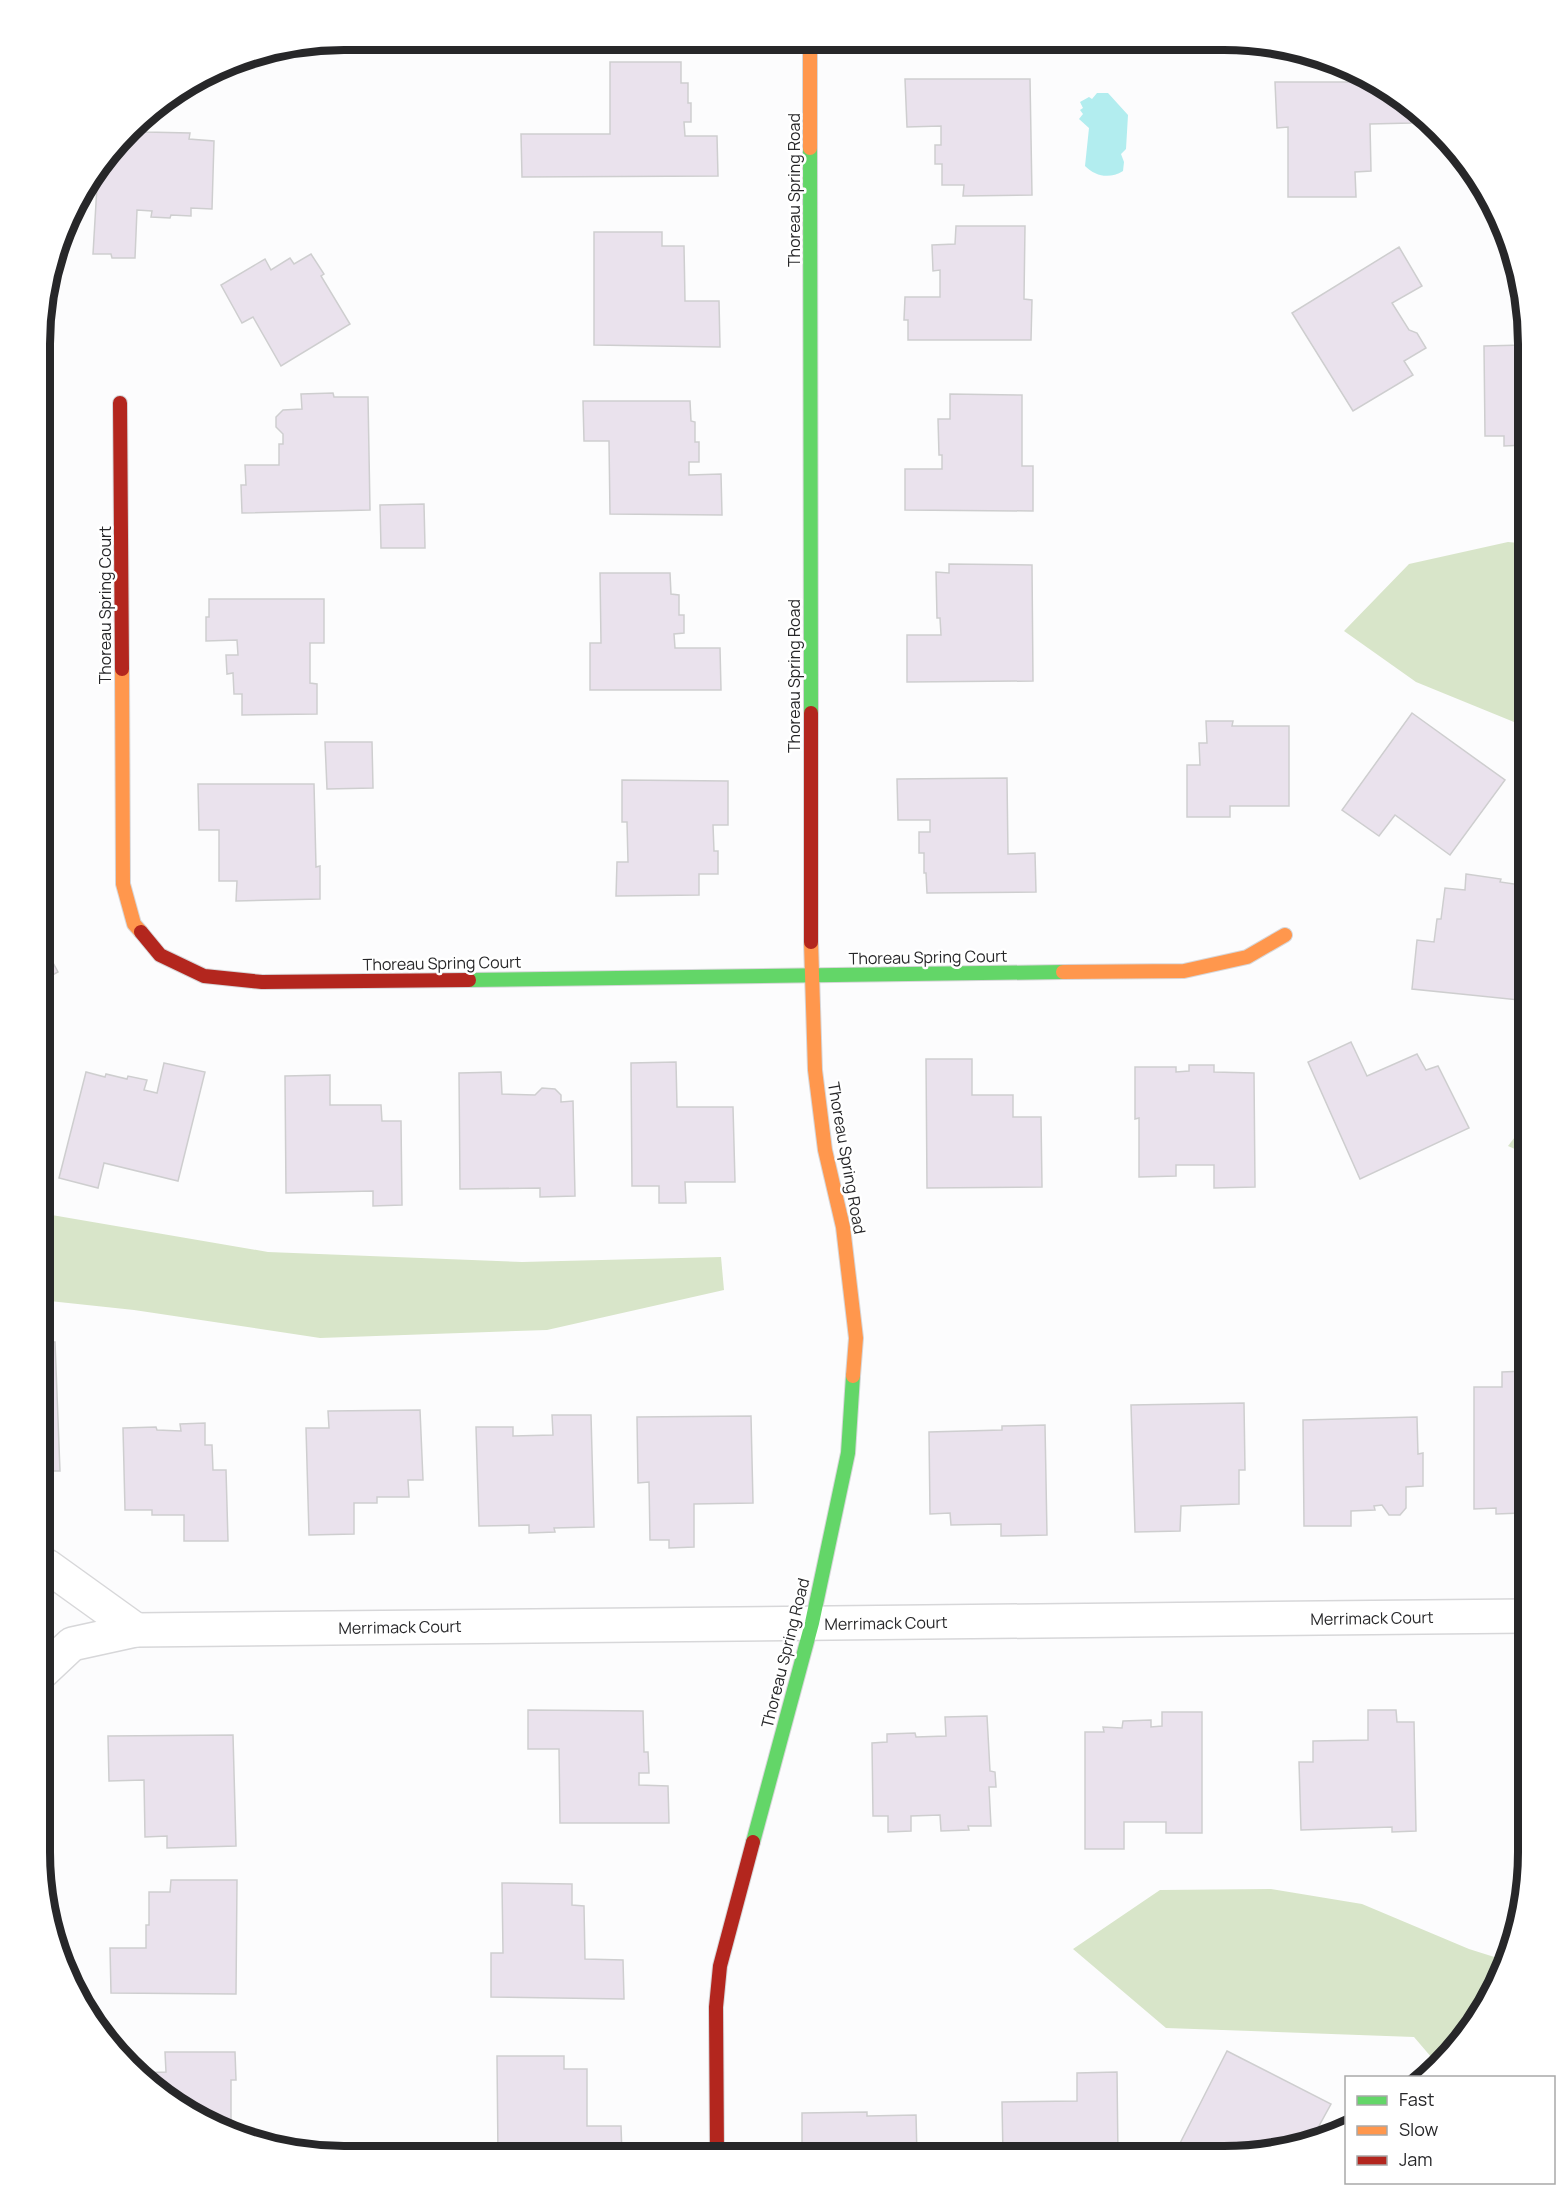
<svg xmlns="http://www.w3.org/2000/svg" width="1567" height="2196" font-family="Manrope,sans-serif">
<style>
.green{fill:#d8e5c9}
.water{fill:#b2edef}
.building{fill:#eae2ed;stroke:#cececf;stroke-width:1.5}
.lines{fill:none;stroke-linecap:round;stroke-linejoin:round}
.street-casing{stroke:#d7d7d9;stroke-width:36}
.fast-casing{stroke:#d7d7d9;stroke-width:16}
.slow-casing{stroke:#d7d7d9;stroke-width:16}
.jam-casing{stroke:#d7d7d9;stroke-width:16}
.street{stroke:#fff;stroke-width:33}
.fast{stroke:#63d668;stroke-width:14}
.slow{stroke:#ff974d;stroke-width:14}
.jam{stroke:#b3261e;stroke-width:14}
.labels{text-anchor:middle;stroke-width:5;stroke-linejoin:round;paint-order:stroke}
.street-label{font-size:16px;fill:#272729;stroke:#fff}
.rim{fill:none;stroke:#272729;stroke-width:8}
</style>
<rect width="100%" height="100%" fill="#fcfcfd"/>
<g class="green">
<polygon points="1508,542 1528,544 1528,738 1514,722 1416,682 1344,631 1409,564"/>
<polygon points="1528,1120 1528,1155 1508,1146"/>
<polygon points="40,1213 268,1252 522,1262 721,1257 724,1290 547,1330 320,1338 134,1310 40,1300"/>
<polygon points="1271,1889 1362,1904 1469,1949 1507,1961 1477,2022 1438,2065 1414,2037 1166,2028 1073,1949 1160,1890"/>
</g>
<path class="water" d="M1097,93H1108L1128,115L1126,149L1121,154L1124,162L1123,171C1110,179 1096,177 1085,166L1089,128L1079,119L1083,114L1080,110L1083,108L1080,102L1089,97L1092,99Z"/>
<g class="building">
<polygon points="610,62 681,62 681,83 688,83 688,103 691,103 691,122 684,122 685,136 717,136 718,176 522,177 521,134 610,134"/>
<polygon points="905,79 1030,79 1032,195 963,196 964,185 942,185 942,164 935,164 935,145 941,145 941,126 907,127"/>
<polygon points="1275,82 1375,82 1410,103 1411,123 1370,124 1371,171 1355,172 1356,197 1288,197 1288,127 1277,128"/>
<polygon points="138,120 145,121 145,132 190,133 189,139 214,141 212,209 191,208 191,216 171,215 170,218 151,217 152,211 137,210 135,258 112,258 111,254 93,254 98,169"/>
<polygon points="956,226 1025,226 1024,299 1032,300 1031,340 908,340 908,320 904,320 905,297 940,297 940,270 933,271 932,245 955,244"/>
<polygon points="594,232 662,232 662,246 684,246 685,301 719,301 720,347 594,345"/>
<polygon points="1399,247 1422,286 1392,303 1409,330 1417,333 1426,348 1404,361 1413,375 1353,411 1292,313"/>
<polygon points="311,254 324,274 321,276 350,324 281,366 253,317 242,323 221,285 265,259 271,270 290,258 294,264"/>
<polygon points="1523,345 1524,353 1528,353 1528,445 1504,446 1504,436 1485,436 1484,346"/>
<polygon points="333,393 334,397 368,397 370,510 242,513 241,485 246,485 245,465 279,465 279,444 283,444 283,434 276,427 276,417 283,410 302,409 301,394"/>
<polygon points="950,394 1022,395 1022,466 1033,466 1033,511 905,510 905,469 942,469 942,455 939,455 938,419 950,419"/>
<polygon points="583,401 690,401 691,421 695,422 695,442 699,442 699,462 689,462 689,475 721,474 722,515 610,514 609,441 584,441"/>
<polygon points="424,504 425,548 381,548 380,505"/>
<polygon points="949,564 1032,565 1033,681 907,682 907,635 941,635 940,618 937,618 936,572 949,573"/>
<polygon points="600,573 670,573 671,594 679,595 679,615 684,615 684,633 674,634 675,648 720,648 721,690 590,690 590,643 601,643"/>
<polygon points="209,599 324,599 324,643 310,643 310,683 317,684 317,714 242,715 242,694 234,694 233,673 227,674 226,655 238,655 237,640 206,641 206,617 209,617"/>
<polygon points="1412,713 1505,780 1450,855 1395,815 1379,836 1342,810"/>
<polygon points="1206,721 1233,721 1232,726 1289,726 1289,806 1230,806 1230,817 1187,817 1187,765 1200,765 1199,743 1207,743"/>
<polygon points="325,742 372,742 373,788 327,789"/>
<polygon points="1007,778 1008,854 1035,853 1036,892 927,893 926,873 924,873 924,853 919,853 919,832 930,832 930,820 898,820 897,779"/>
<polygon points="622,780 728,781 728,825 713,825 714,851 718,851 718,874 699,874 699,895 616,896 617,862 628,862 627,822 622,822"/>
<polygon points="198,784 314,784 316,867 320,866 320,899 236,901 237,881 219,881 219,830 199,830"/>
<polygon points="1466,874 1501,879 1500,882 1528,886 1528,928 1519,1000 1412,989 1417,940 1434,942 1437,919 1441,919 1445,888 1465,890"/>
<polygon points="41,941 58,972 40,982"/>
<polygon points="40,1011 53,1035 40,1042"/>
<polygon points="1351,1042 1367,1076 1417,1054 1426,1070 1438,1066 1469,1128 1360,1179 1308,1062"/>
<polygon points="40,1043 50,1060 40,1065"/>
<polygon points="926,1059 972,1059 972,1095 1013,1095 1013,1117 1041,1117 1042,1187 927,1188"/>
<polygon points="676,1062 677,1107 733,1107 735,1182 685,1182 686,1203 659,1203 659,1186 632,1186 631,1063"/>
<polygon points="164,1063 205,1072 178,1181 104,1163 98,1188 59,1178 86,1072 105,1077 106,1074 127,1079 128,1076 147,1080 144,1090 157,1093"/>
<polygon points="1189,1065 1214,1065 1214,1072 1254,1073 1255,1187 1214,1188 1214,1165 1176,1165 1176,1176 1139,1177 1139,1118 1135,1119 1135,1067 1176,1067 1176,1072 1189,1071"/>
<polygon points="501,1072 502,1094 535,1095 542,1088 555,1089 561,1095 561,1102 573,1101 575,1196 540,1197 540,1188 460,1189 459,1073"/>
<polygon points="330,1075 330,1105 381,1105 382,1121 401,1121 402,1205 373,1206 373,1191 286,1193 285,1076"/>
<polygon points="40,1342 55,1342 60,1471 40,1471"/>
<polygon points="1528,1371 1528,1463 1520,1464 1521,1513 1496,1514 1496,1508 1474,1509 1474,1387 1502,1387 1502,1372"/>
<polygon points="1244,1403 1245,1470 1239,1470 1239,1504 1181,1506 1180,1531 1135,1532 1131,1405"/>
<polygon points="420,1410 423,1480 408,1480 409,1497 377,1497 377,1503 354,1503 354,1534 309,1535 306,1428 329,1428 328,1411"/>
<polygon points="552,1415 591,1415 594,1527 554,1528 555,1532 529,1533 529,1525 479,1526 476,1427 513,1427 513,1436 553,1435"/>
<polygon points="751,1416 753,1503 694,1504 694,1547 669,1548 669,1540 650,1540 649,1482 638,1483 637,1417"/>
<polygon points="1417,1417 1418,1454 1423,1453 1423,1486 1406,1487 1406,1508 1400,1515 1389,1515 1382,1505 1374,1506 1375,1510 1351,1511 1351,1526 1304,1526 1303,1420"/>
<polygon points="205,1423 205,1445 212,1445 213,1470 226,1470 228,1541 184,1541 184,1515 152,1515 152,1510 125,1510 123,1428 156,1427 157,1430 181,1431 180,1424"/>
<polygon points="1045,1425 1047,1535 1001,1536 1001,1524 951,1525 950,1513 930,1514 929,1432 1002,1430 1002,1426"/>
<polygon points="528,1710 643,1711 644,1752 648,1752 649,1773 639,1773 639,1785 668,1786 669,1823 560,1823 559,1749 528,1749"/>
<polygon points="1368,1710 1396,1710 1397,1722 1414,1722 1416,1831 1392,1832 1392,1827 1301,1830 1299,1762 1313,1762 1313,1741 1368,1740"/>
<polygon points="1162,1712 1202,1712 1202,1833 1166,1833 1166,1822 1124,1822 1124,1849 1085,1849 1085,1732 1104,1732 1103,1727 1122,1728 1123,1721 1151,1720 1151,1727 1162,1726"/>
<polygon points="987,1716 990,1771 995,1772 996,1787 989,1787 991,1826 968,1826 969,1830 941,1831 940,1815 911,1816 911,1831 888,1832 888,1816 873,1816 872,1743 887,1742 887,1734 915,1733 916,1737 946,1736 945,1717"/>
<polygon points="233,1735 236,1846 167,1848 167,1836 145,1837 144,1780 109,1781 108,1736"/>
<polygon points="1518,1743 1527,1743 1527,1852 1521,1852"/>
<polygon points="171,1880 237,1880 236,1994 111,1993 110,1948 146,1948 146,1925 149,1925 149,1892 170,1892"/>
<polygon points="502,1883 572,1884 572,1905 584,1906 585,1959 623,1960 624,1999 491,1997 491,1953 503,1953"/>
<polygon points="1227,2051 1331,2104 1314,2135 1318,2138 1315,2142 1302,2147 1235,2156 1226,2151 1223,2157 1173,2157"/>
<polygon points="165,2052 235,2052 236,2080 231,2080 231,2127 238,2127 238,2137 227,2134 158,2094 137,2075 137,2073 166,2072"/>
<polygon points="497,2056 564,2056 564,2069 587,2069 587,2126 621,2126 622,2155 498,2155"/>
<polygon points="1117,2072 1118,2157 1003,2156 1002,2102 1077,2101 1077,2073"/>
<polygon points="867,2112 867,2116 916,2115 917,2156 802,2156 802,2113"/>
<polygon points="294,2151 349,2151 349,2155 304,2154"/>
</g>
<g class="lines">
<g class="street-casing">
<g id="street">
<polyline points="39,1565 47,1566 136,1630"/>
<polyline points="39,1675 72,1644 136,1630 1527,1616"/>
</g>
</g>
<g class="fast-casing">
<g id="fast">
<polyline points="810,148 811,713"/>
<polyline points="469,980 1063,972"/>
<polyline points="753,1842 812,1623 848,1453 853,1376"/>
</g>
</g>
<g class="slow-casing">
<g id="slow">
<polyline points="810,40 810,148"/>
<polyline points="122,669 123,884 134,924 141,932"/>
<polyline points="811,942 815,1070 825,1150 843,1227 856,1338 853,1376"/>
<polyline points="1063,972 1184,971 1247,957 1285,935"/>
</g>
</g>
<g class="jam-casing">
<g id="jam">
<polyline points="120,403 122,669"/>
<polyline points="811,713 811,942"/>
<polyline points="141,932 160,955 204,976 262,982 469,980"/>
<polyline points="717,2156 716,2007 720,1966 753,1842"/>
</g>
</g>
<use href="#street" class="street"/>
<use href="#fast" class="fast"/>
<use href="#slow" class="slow"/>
<use href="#jam" class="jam"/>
</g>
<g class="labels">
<g class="street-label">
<text transform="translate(794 190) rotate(-90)" y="6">Thoreau Spring Road</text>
<text transform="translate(105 605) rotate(-90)" y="6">Thoreau Spring Court</text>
<text transform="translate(794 676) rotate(-90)" y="6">Thoreau Spring Road</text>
<text transform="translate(928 957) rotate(-1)" y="6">Thoreau Spring Court</text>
<text transform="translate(442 963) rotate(-1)" y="6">Thoreau Spring Court</text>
<text transform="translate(847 1158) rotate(80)" y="6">Thoreau Spring Road</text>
<text transform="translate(1372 1618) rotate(-1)" y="6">Merrimack Court</text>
<text transform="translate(886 1623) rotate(-1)" y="6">Merrimack Court</text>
<text transform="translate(400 1627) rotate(-1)" y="6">Merrimack Court</text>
<text transform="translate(785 1653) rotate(-76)" y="6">Thoreau Spring Road</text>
</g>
</g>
<path d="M0 0H1567V2196H0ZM344 50H1224A294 294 0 0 1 1518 344V1852A294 294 0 0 1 1224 2146H344A294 294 0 0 1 50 1852V344A294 294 0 0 1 344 50Z" fill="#fff" fill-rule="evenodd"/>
<path class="rim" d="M344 50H1224A294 294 0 0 1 1518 344V1852A294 294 0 0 1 1224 2146H344A294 294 0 0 1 50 1852V344A294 294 0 0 1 344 50Z"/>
<rect x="1345" y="2076" width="210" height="108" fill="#ffffff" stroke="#a9a9a9" stroke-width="1.5"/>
<rect x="1357" y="2096" width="30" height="9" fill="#63d668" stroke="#a9a9a9" stroke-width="1.5"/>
<text x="1399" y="2106" font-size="18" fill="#272729">Fast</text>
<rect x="1357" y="2126" width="30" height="9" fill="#ff974d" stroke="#a9a9a9" stroke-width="1.5"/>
<text x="1399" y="2136" font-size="18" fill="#272729">Slow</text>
<rect x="1357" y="2156" width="30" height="9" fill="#b3261e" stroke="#a9a9a9" stroke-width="1.5"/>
<text x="1399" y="2166" font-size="18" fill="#272729">Jam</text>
</svg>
